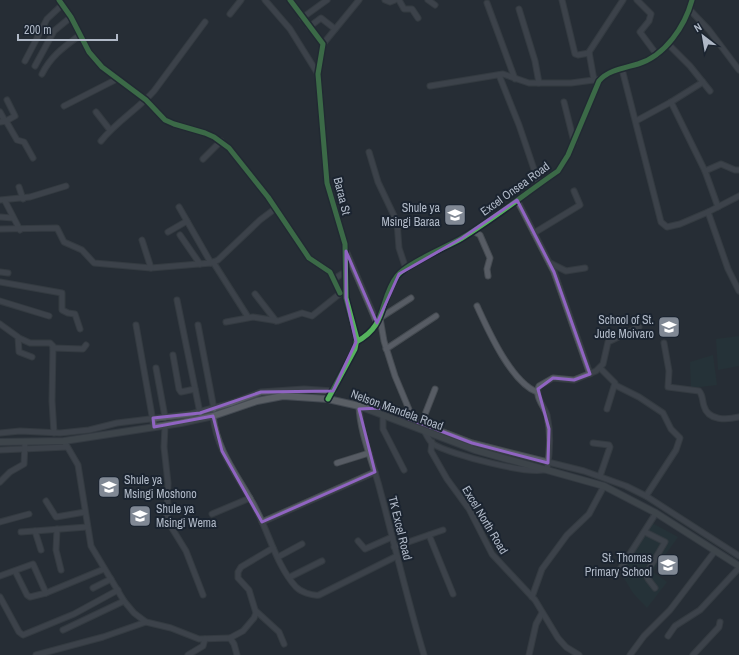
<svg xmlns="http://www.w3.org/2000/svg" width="739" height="655" font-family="'Archivo Narrow',sans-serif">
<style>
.green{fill:#24383c}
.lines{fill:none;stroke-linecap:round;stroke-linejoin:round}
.minor-casing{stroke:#454b51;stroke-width:7}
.major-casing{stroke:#444a52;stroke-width:8}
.minor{stroke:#575c64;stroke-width:5}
.major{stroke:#5a5f65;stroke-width:6}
.cycleway-casing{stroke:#1b2430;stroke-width:8}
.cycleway{stroke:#56b35d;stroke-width:5}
.marked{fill:none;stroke:#9064c2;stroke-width:3;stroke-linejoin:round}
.labels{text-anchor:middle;stroke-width:4;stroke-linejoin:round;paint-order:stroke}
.street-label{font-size:12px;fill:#b0b9c7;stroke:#1b2430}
.poi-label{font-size:12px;fill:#b0b9c7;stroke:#1b2430;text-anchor:end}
</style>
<rect width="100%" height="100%" fill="#272e35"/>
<g class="green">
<polygon points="739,336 739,366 718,370 716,339"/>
<polygon points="713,355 717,385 691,388 690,362"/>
<polygon points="652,523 678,537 653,572 667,582 647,608 633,593 621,573"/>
</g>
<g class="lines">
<g class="minor-casing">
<g id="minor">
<polyline points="59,0 71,17 89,52 102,67 146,100 165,120 174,124 205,133 214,137 229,148 268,197 309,258 330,272 340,293"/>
<polyline points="265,0 290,29 318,74"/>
<polyline points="290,0 323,44 318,74 327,183 345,244 346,298 357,339 355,349 328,399"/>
<polyline points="385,0 390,2 395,0"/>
<polyline points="399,0 404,9 412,9 418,18"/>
<polyline points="428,0 435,5"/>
<polyline points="562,0 575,54 578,55 589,53"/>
<polyline points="637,0 651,14 649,21 640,32 657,55"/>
<polyline points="487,3 515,79"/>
<polyline points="519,9 535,61 539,83"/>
<polyline points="689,9 709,30 739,70"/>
<polyline points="230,14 241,0"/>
<polyline points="302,18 327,0"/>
<polyline points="309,27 321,18 335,29"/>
<polyline points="323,44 359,0"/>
<polyline points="668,44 690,66 710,91"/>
<polyline points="25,61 47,19 62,5"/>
<polyline points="35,66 54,31 71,17"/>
<polyline points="622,69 661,222 667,227 680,224 708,212 728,269 739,291"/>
<path d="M42,74C51,56 64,47 80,35"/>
<polyline points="499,75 519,125 539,184"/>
<polyline points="594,80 589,52 623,0"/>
<polyline points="430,86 503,74 529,83 571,83 601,79"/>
<polyline points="564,102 574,142"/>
<polyline points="671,102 705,171 718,207"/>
<polyline points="64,106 117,79"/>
<polyline points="0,112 5,121"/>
<polyline points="96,112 110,130"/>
<polyline points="6,121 15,116 7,100"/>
<polyline points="636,121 671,102 703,82"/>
<polyline points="0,122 6,121 17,140 24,142 33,158"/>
<path d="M101,141C116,122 138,109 154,91L205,22"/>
<polyline points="369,152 378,182 397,222 399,248 406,269"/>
<polyline points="203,159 221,141"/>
<polyline points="705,171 721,164 735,170 739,170"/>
<polyline points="19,187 23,199"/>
<polyline points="0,200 30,197 66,186"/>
<polyline points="517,200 554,272 590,374"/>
<polyline points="5,201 20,230"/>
<polyline points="179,207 211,263"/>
<polyline points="708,212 739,196"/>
<polyline points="0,217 13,218"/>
<polyline points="0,229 57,228 64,242 82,250 94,263 151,268 211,263 218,260 260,220 276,208"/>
<polyline points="473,231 480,235 490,258 487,269 488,276"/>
<polyline points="168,232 187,221"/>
<polyline points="534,233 580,205 574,191"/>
<polyline points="180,235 200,264"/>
<polyline points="142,240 151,268"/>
<polyline points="347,253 377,323"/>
<polyline points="213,262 248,317"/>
<polyline points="550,263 566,271 585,268"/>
<polyline points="0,272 8,273"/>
<polyline points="334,279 345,272"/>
<polyline points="0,282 62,293 62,310 68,313 75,314 80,329"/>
<polyline points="255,294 276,321"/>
<polyline points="411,298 380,318 384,341 395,376 413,419"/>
<polyline points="177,300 200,413"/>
<polyline points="0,301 49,316"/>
<path d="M477,306C488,330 511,382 537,392"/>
<polyline points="226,322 253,317 278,321 302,313 312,316 342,292"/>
<polyline points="0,324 18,337 19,352 32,357"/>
<polyline points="136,325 154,427"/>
<polyline points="198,325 214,409"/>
<polyline points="19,338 30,343 50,343 53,346 52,401 54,433"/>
<path d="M356,342C388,326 379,299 397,276C407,263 447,247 462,238C495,218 526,193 558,171L568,155L599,81C608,70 625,68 638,64C665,56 685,26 692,0"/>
<path d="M664,343L669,371L668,387L699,391C703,395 702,400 704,406C708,421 727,420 739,417"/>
<polyline points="53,348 83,349 86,345"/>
<polyline points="386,349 436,316"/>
<polyline points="173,355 179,389 181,392 195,389"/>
<polyline points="156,368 165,417"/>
<polyline points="600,368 615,383 607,409"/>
<polyline points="615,385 639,397 663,413 671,429 680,438 676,450 646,496"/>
<path d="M359,406C360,433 372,460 379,486C394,542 407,599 424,655"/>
<polyline points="365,408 372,406 381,408 472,443 584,471 626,486 646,496 739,556"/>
<polyline points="383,415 383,429 404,470"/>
<path d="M213,416C217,453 241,479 257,511C270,536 277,566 296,587C301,592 312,596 319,595L397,556"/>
<polyline points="422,422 435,389"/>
<polyline points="165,426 164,447 168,483 167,516 170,525 186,551 203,595"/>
<path d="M424,431C427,435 429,441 433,444C449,454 531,476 547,469C550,452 551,433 547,415C544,406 534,396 539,386L553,378L574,380L596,371L603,364L608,342L639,327"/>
<polyline points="0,433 20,431 60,433 89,430 117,423 191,414 232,403 261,392 304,389 333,391"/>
<polyline points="64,441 78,465 91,546 124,601 134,613 146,622 171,628 199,639 230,638 234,644 237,655"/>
<polyline points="432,442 431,451 447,479 469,509 492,554 535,600 558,638 566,647 579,655"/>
<polyline points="593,443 609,445 610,447 600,476"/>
<polyline points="0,450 67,447"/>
<polyline points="337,463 369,453"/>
<polyline points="0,482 10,472 24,464 25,443"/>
<polyline points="46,501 56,517 85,512"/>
<polyline points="212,514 250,498"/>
<polyline points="0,522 29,514"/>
<polyline points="262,522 375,472"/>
<polyline points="57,529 56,550 61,570"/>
<polyline points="35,531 41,550"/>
<polyline points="21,532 87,527"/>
<polyline points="645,532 665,542 646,574 648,579 655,588"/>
<polyline points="429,535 453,594"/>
<polyline points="358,541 365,549 392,537"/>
<polyline points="394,547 443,530"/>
<polyline points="278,557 302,544"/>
<polyline points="15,571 27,595 30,597 46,593 104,569"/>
<polyline points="617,574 656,513"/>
<polyline points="0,576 33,564 46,593"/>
<polyline points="290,577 322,561"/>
<polyline points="93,588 111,579"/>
<polyline points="0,597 19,632 23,635 74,614 118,590"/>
<polyline points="532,597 542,569 567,535 589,514 604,486"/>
<polyline points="256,611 279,632 284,644"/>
<polyline points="63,630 124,601"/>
<polyline points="668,636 675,626 700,610 739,568"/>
<polyline points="230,638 243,631 254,618 256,613 249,590 238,578 238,572 241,567 273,548"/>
<polyline points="36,655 103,637 146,622"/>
<polyline points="188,655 203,646 205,639"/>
<polyline points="529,655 536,624 542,613"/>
<polyline points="630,655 644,636 670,610 715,551"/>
<polyline points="693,655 719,627 720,622"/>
</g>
</g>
<g class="major-casing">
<polyline id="major" points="0,442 64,441 181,423 213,416 257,401 283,396 328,399 359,406 475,450 604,486 656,513 739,566"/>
</g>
<use href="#minor" class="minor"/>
<use href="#major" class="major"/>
<g class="cycleway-casing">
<g id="cycleway">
<polyline points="59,0 71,17 89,52 102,67 146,100 165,120 174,124 205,133 214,137 229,148 268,197 309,258 330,272 340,293"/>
<polyline points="290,0 323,44 318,74 327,183 345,244 346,298 357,339 355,349 328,399"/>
<path d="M356,342C388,326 379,299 397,276C407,263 447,247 462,238C495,218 526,193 558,171L568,155L599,81C608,70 625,68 638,64C665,56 685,26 692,0"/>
</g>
</g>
<use href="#cycleway" class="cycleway"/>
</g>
<path d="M0 0H739V655H0ZM517,200L554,272L590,374L574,380L553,378L538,389L549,429L548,463L472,443L381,408L359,409L375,472L262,522L222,451L213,416L154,427L153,418L200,413L261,392L333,391L356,342L346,298V251L377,323L399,274L462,238Z" fill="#272e35" fill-opacity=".55" fill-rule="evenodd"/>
<path class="marked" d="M517,200L554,272L590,374L574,380L553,378L538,389L549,429L548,463L472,443L381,408L359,409L375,472L262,522L222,451L213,416L154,427L153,418L200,413L261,392L333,391L356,342L346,298V251L377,323L399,274L462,238Z"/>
<defs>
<g id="school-square" transform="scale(1.15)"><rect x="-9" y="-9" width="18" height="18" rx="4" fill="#808894" stroke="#1b2430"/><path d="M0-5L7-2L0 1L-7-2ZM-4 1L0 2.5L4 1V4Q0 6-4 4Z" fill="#fff"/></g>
</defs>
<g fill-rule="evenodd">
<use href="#school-square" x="455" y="215"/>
<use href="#school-square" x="669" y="327"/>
<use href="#school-square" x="109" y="487"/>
<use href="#school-square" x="140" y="516"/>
<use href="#school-square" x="668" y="565"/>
</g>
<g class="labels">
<g class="street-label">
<text transform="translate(515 189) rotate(-36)" y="4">Excel Onsea Road</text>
<text transform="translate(342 196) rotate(76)" y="4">Baraa St</text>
<text transform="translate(397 410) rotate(20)" y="4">Nelson Mandela Road</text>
<text transform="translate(485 520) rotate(59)" y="4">Excel North Road</text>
<text transform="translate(400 528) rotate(76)" y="4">TK Excel Road</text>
</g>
<g class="poi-label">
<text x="440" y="212">Shule ya<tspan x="440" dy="14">Msingi Baraa</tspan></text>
<text x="654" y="324">School of St.<tspan x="654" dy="14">Jude Moivaro</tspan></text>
<text x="124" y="484" text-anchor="start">Shule ya<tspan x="124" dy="14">Msingi Moshono</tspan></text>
<text x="156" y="513" text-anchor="start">Shule ya<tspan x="156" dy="14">Msingi Wema</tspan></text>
<text x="652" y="562">St. Thomas<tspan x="652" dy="14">Primary School</tspan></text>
</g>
</g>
<g transform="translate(703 36) rotate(329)" stroke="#1b2430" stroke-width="3" paint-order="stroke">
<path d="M0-3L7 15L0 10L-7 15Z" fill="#b0b9c7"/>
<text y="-6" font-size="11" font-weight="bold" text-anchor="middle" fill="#b0b9c7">N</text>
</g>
<path d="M18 34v6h99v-6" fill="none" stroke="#b0b9c7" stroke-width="2"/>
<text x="24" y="34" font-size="12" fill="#b0b9c7" stroke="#1b2430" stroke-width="3" paint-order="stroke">200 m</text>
</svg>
